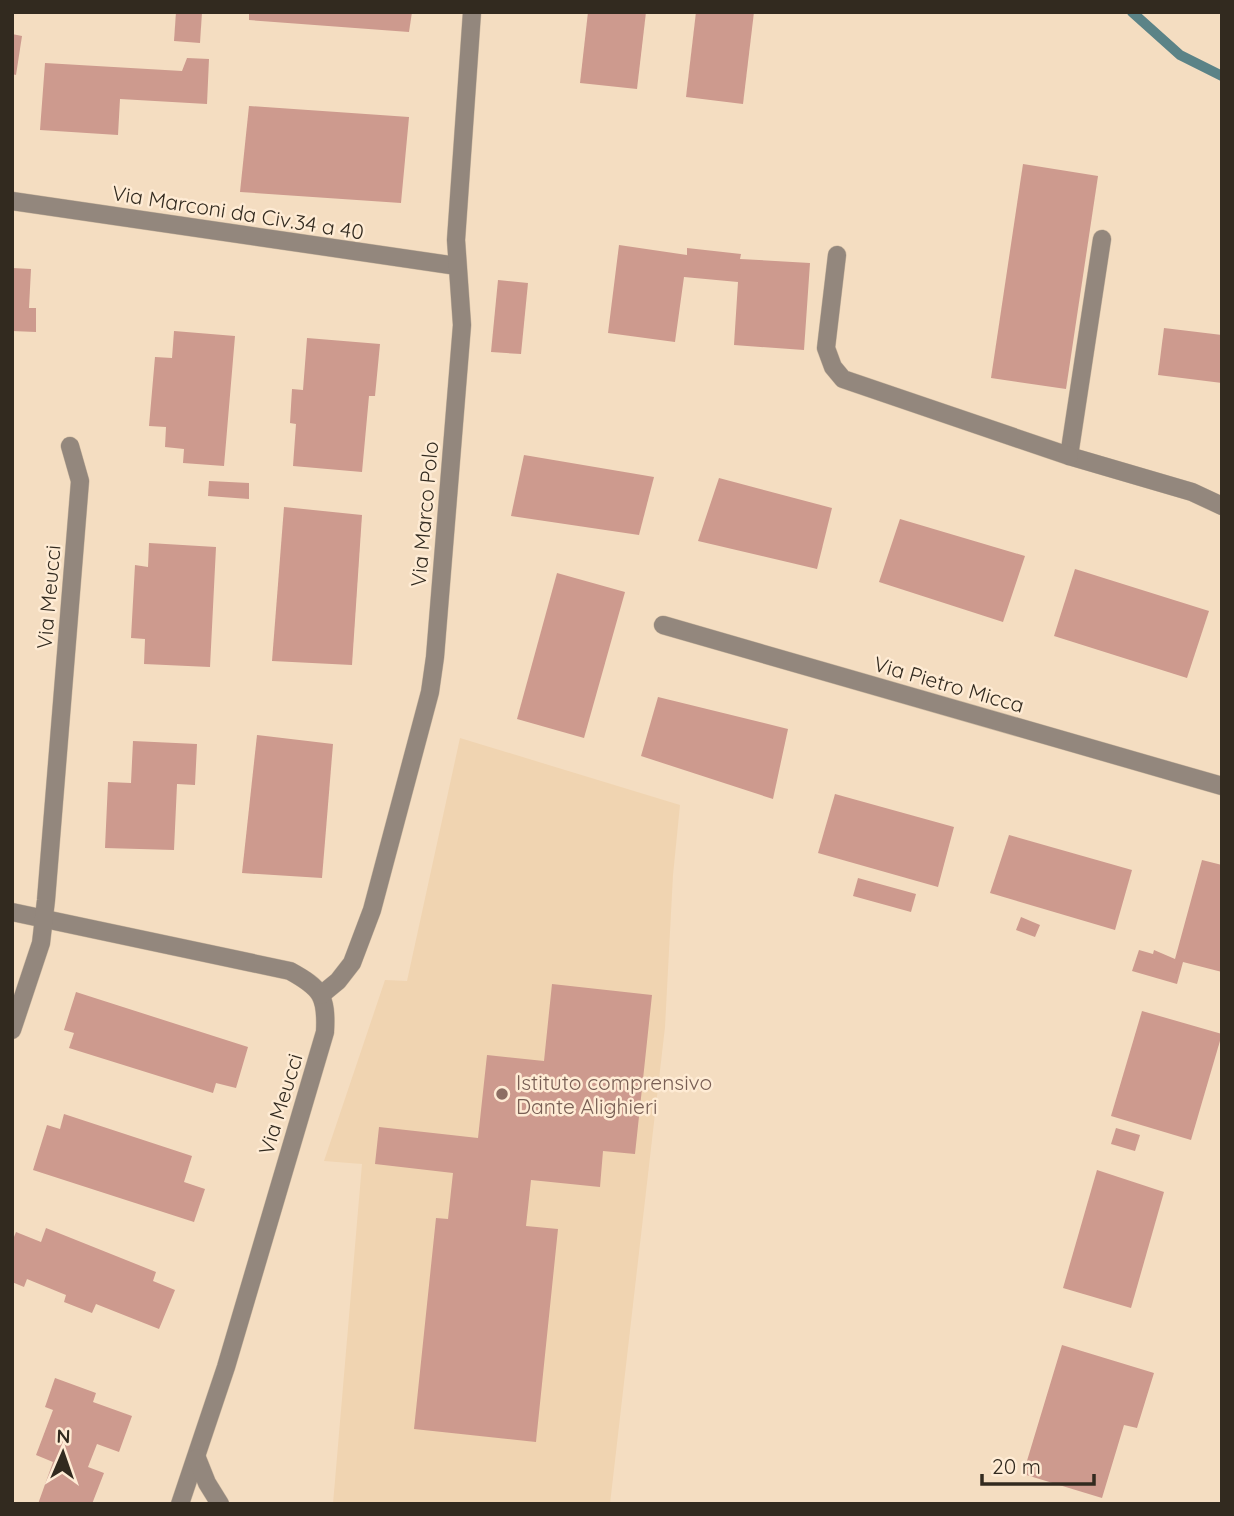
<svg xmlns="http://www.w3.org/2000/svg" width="1234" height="1516" font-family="Quicksand,sans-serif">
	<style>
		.built { fill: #f0d4b1 }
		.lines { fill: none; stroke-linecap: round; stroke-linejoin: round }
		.stream { stroke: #5b8387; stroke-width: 10 }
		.building { fill: #cd9a8e }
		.minor-casing { stroke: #cdb9a1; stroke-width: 19 }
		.minor { stroke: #93877d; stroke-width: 18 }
		.education-dot { fill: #8d6e63; stroke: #feebd4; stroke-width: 2.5 }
		.labels { text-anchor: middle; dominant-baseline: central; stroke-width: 5; stroke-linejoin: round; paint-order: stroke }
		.street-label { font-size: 21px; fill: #322a1f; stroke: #feebd4 }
		.education-label { font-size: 21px; fill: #785e54; stroke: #feebd4; text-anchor: start }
	</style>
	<rect width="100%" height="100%" fill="#f4ddc1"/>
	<!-- built -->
	<path class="built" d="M 460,738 L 680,805 L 673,875 L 665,1027 L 610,1504 L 333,1504 L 362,1164 L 324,1161 L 385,980 L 407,981 Z"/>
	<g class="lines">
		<!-- stream -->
		<path class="stream" d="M 1132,12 L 1180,55 L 1222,76"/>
	</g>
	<!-- building -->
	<g class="building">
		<path d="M 176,12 L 202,12 L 200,43 L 174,41 Z"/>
		<path d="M 249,12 L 412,12 L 409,32 L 249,20 Z"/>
		<path d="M 588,12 L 646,12 L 637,89 L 580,83 Z"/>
		<path d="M 696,12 L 754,12 L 743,104 L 686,97 Z"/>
		<path d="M 12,34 L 22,36 L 16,75 L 12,74 Z"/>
		<path d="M 187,58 L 209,59 L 207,104 L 120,99 L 118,135 L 40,130 L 45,63 L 182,71 Z"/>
		<path d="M 249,106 L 409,117 L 401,203 L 240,192 Z"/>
		<path d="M 1023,164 L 1098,176 L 1066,389 L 991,378 Z"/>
		<path d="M 619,245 L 687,255 L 687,248 L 741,254 L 740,259 L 810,263 L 804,350 L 734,345 L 738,282 L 684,277 L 675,342 L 608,333 Z"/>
		<path d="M 12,268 L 31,269 L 29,308 L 36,308 L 36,332 L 12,331 Z"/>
		<path d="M 498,280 L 528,283 L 521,354 L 491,352 Z"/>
		<path d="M 1164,328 L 1222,335 L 1222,383 L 1158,375 Z"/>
		<path d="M 174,331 L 235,336 L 224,466 L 183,463 L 184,449 L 165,447 L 166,427 L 149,426 L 155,357 L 172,358 Z"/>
		<path d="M 307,338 L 380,344 L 375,396 L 369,396 L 362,472 L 293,466 L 296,424 L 290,423 L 292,389 L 303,390 Z"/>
		<path d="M 524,455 L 654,477 L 639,535 L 511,516 Z"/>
		<path d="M 719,478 L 832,508 L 817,569 L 698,541 Z"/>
		<path d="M 209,481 L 249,483 L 249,499 L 208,496 Z"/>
		<path d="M 284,507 L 362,515 L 352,665 L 272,661 Z"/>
		<path d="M 900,519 L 1025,556 L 1003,622 L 879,582 Z"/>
		<path d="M 149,543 L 216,547 L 210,667 L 144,664 L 145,639 L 131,638 L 135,565 L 148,567 Z"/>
		<path d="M 1075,569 L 1209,611 L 1187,678 L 1054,636 Z"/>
		<path d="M 557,573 L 625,592 L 584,738 L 517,719 Z"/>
		<path d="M 658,697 L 788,729 L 773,799 L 641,756 Z"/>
		<path d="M 257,735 L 333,744 L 322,878 L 242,873 Z"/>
		<path d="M 133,741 L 197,744 L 195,785 L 177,784 L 174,850 L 105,848 L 108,782 L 131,783 Z"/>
		<path d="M 835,794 L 954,827 L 938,887 L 818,853 Z"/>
		<path d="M 1009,835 L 1132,870 L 1115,930 L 990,893 Z"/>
		<path d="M 1202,860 L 1222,865 L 1222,972 L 1183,962 L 1177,984 L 1132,971 L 1139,950 L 1153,954 L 1154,950 L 1175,959 Z"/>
		<path d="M 858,878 L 916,894 L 911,912 L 853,896 Z"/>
		<path d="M 1021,917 L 1040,925 L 1035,937 L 1016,930 Z"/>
		<path d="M 552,984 L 652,995 L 635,1154 L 603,1151 L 600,1187 L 531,1180 L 526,1226 L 558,1229 L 536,1442 L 414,1429 L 436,1218 L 448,1219 L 453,1173 L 375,1164 L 379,1127 L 478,1138 L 487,1055 L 544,1061 Z"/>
		<path d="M 76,992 L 248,1047 L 236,1088 L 216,1083 L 213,1093 L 69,1048 L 74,1033 L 64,1030 Z"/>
		<path d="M 1142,1011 L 1222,1034 L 1191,1140 L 1111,1116 Z"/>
		<path d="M 64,1114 L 192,1156 L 184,1182 L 205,1189 L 194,1222 L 33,1170 L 47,1125 L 60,1129 Z"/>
		<path d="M 1116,1128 L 1140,1135 L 1135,1151 L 1111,1144 Z"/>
		<path d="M 1097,1170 L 1164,1192 L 1131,1308 L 1063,1288 Z"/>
		<path d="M 46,1228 L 156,1272 L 153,1281 L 175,1290 L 159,1329 L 96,1304 L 92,1313 L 64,1302 L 66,1295 L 27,1279 L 24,1287 L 12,1282 L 12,1242 L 16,1232 L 41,1242 Z"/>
		<path d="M 1062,1345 L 1154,1373 L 1137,1428 L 1124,1425 L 1102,1498 L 1023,1474 Z"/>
		<path d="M 55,1378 L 96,1393 L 93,1402 L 132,1416 L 119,1452 L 97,1444 L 88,1467 L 104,1473 L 92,1504 L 38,1504 L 53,1462 L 36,1455 L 53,1410 L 45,1407 Z"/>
	</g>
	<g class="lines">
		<!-- minor casing -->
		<g class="minor-casing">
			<g id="minor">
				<path d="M 12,201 L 457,266"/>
				<path d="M 1102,239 L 1069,456 L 1192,492 L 1222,506"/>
				<path d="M 837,255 L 826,348 L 833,367 L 843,379 L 1069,456"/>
				<path d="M 663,625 L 1222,786"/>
				<path d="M 12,912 L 290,971 C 321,988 327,996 325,1032 L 226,1367 L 180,1504"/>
				<path d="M 321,995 L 338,981 L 352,963 L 372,910 L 430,692 L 435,657 L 462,325 L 456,240 L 472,12"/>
				<path d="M 12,1030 L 41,943 L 46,900 L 80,481 L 70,446"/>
				<path d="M 197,1458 L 207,1483 L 220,1504"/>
			</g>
		</g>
		<!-- minor -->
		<use href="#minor" class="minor"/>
	</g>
	<!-- markers -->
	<circle class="education-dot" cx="502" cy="1094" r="7"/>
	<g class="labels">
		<!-- street labels -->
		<g class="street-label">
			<text transform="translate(238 212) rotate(9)">Via Marconi da Civ.34 a 40</text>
			<text transform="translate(424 514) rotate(-85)">Via Marco Polo</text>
			<text transform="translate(48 597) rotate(-85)">Via Meucci</text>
			<text transform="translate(949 684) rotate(16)">Via Pietro Micca</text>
			<text transform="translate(280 1104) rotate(-73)">Via Meucci</text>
		</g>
		<!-- education labels -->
		<g class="education-label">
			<text x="516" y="1082">Istituto comprensivo<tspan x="516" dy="24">Dante Alighieri</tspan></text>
		</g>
	</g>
	<!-- border -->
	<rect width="1234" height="1516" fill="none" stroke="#322a1f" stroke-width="28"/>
	<!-- north arrow -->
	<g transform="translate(63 1453) rotate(2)" stroke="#feebd4" stroke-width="5" paint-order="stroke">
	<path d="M0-5L12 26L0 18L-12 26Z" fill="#322a1f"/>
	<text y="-10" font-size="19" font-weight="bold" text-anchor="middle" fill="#322a1f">N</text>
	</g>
	<!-- scale -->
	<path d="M982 1474v10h112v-10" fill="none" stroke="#322a1f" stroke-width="3.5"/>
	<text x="992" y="1474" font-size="21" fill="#322a1f" stroke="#feebd4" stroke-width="5" paint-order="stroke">20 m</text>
</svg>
